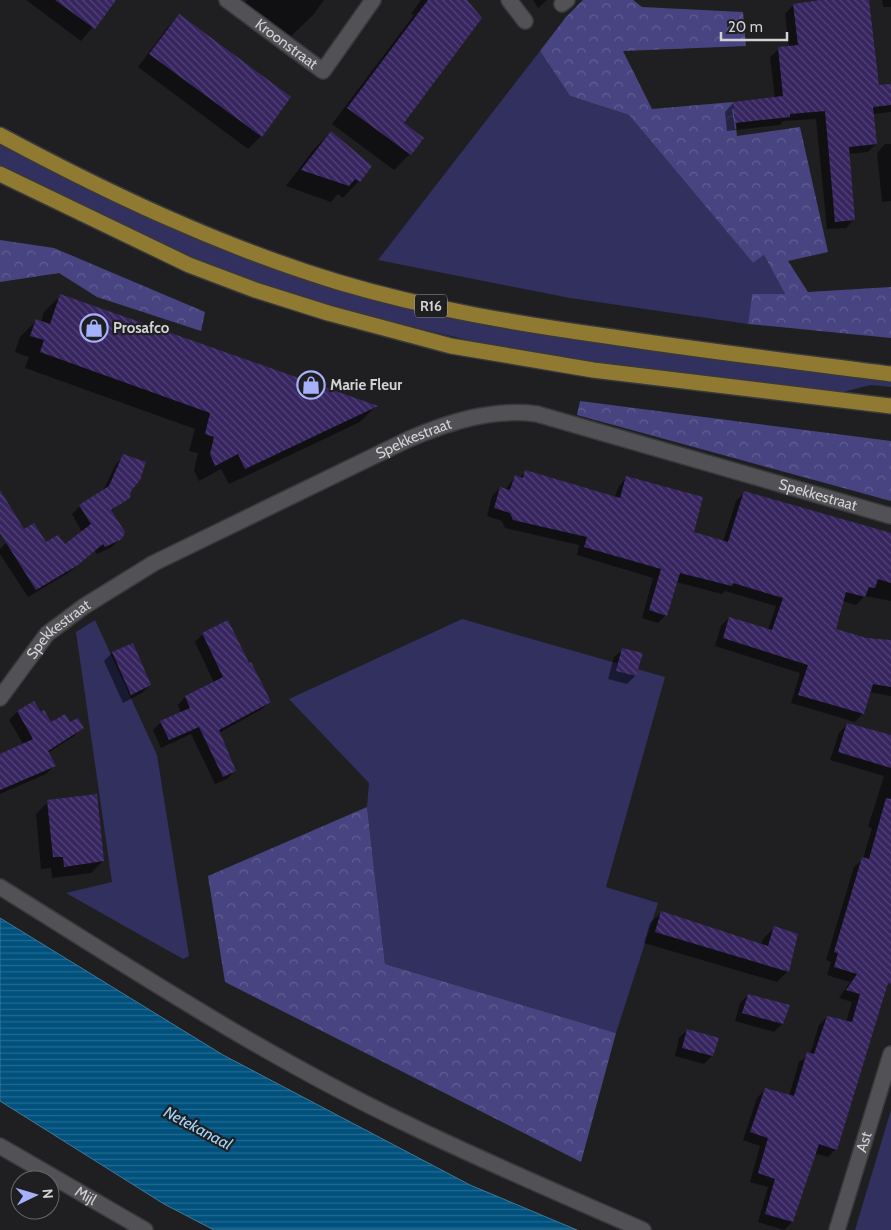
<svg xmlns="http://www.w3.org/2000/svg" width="891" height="1230" font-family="Cabin,sans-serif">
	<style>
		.green { fill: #32305f }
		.forest { fill: url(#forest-crowns) }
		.water { fill: url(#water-rules); stroke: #3f7897 }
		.shadow { fill: #0007; fill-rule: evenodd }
		.building { fill: url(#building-back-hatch) }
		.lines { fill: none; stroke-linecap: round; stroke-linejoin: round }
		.minor-casing { stroke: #39393b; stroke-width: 18 }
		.major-casing { stroke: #39393b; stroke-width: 18 }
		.minor { stroke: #525256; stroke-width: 15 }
		.major { stroke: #907a31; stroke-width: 15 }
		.labels { text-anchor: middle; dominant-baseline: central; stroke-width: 4.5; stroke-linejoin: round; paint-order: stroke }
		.shield { fill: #1f1f22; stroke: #9c9c9f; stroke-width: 1 }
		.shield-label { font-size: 14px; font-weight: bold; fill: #d2d2d4 }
		.street-label { font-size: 15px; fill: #d2d2d4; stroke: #1f1f22 }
		.poi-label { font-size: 15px; font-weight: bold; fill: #d2d2d4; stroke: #1f1f22; text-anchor: start }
		.water-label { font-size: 16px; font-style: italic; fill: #a1d5fd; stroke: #1f1f22 }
	</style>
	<defs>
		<pattern id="forest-crowns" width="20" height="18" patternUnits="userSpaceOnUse" patternTransform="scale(1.25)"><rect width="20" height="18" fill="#474481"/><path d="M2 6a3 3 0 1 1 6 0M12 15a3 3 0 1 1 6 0" fill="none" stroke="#615e92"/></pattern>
		<pattern id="water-rules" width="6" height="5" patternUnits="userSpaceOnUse" patternTransform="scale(1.25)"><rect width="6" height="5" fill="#00517d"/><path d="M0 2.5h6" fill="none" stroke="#24698f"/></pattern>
		<pattern id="building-back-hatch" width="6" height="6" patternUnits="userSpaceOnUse" patternTransform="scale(1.25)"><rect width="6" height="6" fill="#372560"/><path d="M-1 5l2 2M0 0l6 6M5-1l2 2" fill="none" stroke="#534476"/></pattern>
	</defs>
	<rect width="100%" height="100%" fill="#1f1f22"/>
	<!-- green -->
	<g class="green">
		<path d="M 540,51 L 570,96 L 629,115 L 753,263 L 764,255 L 785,294 L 752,294 L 748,324 L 570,298 L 378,260 Z"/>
		<path d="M 0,140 L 198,239 L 338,287 L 487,326 L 721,359 L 891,380 L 891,387 L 871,385 L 834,394 L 587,361 L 484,344 L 332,307 L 193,261 L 0,167 Z"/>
		<path d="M 462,619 L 665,677 L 606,887 L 658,903 L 616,1033 L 385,964 L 367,807 L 369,783 L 289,699 Z"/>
		<path d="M 95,620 L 157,755 L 189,956 L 183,959 L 66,893 L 112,882 L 76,632 Z"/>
		<path d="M 891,1110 L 891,1230 L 855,1230 Z"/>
	</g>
	<!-- forest -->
	<g class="forest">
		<path d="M 583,0 L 633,0 L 642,7 L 743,12 L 746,46 L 623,51 L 652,109 L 733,102 L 737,136 L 800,127 L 828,252 L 788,261 L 808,292 L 891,287 L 891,338 L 748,324 L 752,294 L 785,294 L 764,255 L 753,263 L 629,115 L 570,96 L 540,51 L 566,17 Z"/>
		<path d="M 0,240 L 54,248 L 205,312 L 201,331 L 97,297 L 59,273 L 0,282 Z"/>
		<path d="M 580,401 L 891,441 L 891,501 L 577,415 Z"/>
		<path d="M 367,807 L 385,964 L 616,1033 L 581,1162 L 225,982 L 208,876 Z"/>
	</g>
	<!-- water -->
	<path class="water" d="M 0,918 L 223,1055 L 470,1185 L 577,1230 L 214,1230 L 164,1204 L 0,1101 Z"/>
	<!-- shadow -->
	<g class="shadow">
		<path d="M 26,0 L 115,0 L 81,41 Z"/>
		<path d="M 247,0 L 324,0 L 313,15 L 290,37 L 244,4 Z"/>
		<path d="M 421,0 L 466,0 L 402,124 L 410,154 L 394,170 L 332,124 L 414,15 L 411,14 Z"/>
		<path d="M 533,0 L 547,0 L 538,8 Z"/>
		<path d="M 834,0 L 868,0 L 877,87 L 891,85 L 891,112 L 873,114 L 876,144 L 868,152 L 848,154 L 854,219 L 846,228 L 827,229 L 816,119 L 783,121 L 780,125 L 727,131 L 725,112 L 733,103 L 775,98 L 770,57 L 779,49 L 789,47 L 785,14 L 793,5 ZM 732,109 L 735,109 L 737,129 L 735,129 Z"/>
		<path d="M 882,0 L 891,0 L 891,7 L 883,7 Z"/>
		<path d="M 179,15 L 289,98 L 261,136 L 248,149 L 138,67 L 167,28 Z"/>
		<path d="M 330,133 L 370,166 L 359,181 L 343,198 L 338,194 L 331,202 L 286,186 L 314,149 Z"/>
		<path d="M 885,144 L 891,144 L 891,201 L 882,202 L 877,153 Z"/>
		<path d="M 60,296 L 376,406 L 360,422 L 229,484 L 221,469 L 199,481 L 194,470 L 198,453 L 189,451 L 195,429 L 25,368 L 29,357 L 15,352 L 20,337 L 36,321 L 41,322 L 44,312 Z"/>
		<path d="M 124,456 L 130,490 L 129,497 L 110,512 L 121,538 L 112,547 L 97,554 L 95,551 L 68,573 L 28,597 L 0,554 L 0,549 L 6,543 L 64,545 L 82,532 L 72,514 L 80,506 L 103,491 L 116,464 Z"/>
		<path d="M 526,472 L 615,497 L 619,486 L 627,477 L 692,533 L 723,542 L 736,501 L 744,493 L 891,534 L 891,601 L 865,596 L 856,605 L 842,601 L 834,630 L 866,639 L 891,641 L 891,696 L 869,692 L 863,713 L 855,722 L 791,703 L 800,673 L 715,646 L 721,626 L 729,618 L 768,630 L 776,606 L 725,591 L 722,594 L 676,582 L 666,615 L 658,623 L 642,618 L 653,578 L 577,555 L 579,545 L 505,528 L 502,521 L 487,516 L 492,496 L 500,488 L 505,490 L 515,477 L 519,478 Z"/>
		<path d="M 203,634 L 248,665 L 270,701 L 262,709 L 219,733 L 235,771 L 227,779 L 215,784 L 191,734 L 161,748 L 153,730 L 161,722 L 181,713 L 178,705 L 185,697 L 214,683 L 195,642 Z"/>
		<path d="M 132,644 L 150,685 L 142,693 L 123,703 L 104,661 L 112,653 Z"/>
		<path d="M 623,649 L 635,676 L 627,684 L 608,679 L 614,657 Z"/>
		<path d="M 33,703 L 41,714 L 51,723 L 70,724 L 82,728 L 74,736 L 48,753 L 54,766 L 46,774 L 0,794 L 0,755 L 24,745 L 9,720 L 17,712 Z"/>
		<path d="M 847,724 L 891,750 L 891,971 L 836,1149 L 828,1157 L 814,1153 L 792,1222 L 784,1230 L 758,1222 L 768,1187 L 750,1182 L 760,1146 L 743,1140 L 757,1098 L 765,1089 L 789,1096 L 799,1062 L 810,1054 L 819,1025 L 827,1017 L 846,1022 L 852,1002 L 839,998 L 850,982 L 827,975 L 831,962 L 826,960 L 854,867 L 863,859 L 872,828 L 868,827 L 884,776 L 830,760 L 839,733 Z"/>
		<path d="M 48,802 L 103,861 L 91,873 L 52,878 L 51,868 L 41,869 L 36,814 Z"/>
		<path d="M 662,912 L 761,945 L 763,939 L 774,928 L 788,971 L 777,982 L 644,943 L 650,923 Z"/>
		<path d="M 748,995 L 788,1006 L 782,1024 L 774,1032 L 735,1021 L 740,1003 Z"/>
		<path d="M 687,1030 L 712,1056 L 704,1064 L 675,1056 L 679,1038 Z"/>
	</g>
	<!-- building -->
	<g class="building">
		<path d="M 55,0 L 116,0 L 95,29 Z"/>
		<path d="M 428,0 L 467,0 L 482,18 L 404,123 L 424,138 L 411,155 L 347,108 Z"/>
		<path d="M 821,0 L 869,0 L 879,85 L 891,84 L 891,105 L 873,107 L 877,144 L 849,147 L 855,220 L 835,222 L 825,111 L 790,114 L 790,117 L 735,123 L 733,102 L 783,96 L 778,47 L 798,45 L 793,4 Z"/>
		<path d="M 179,14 L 291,97 L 262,137 L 149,54 Z"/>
		<path d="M 331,131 L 372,166 L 360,182 L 355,179 L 349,186 L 301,170 Z"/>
		<path d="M 60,294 L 378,406 L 245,469 L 238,454 L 215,466 L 210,454 L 214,437 L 205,434 L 210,413 L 40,352 L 44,340 L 30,336 L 36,319 L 50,324 Z"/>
		<path d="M 123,454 L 146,462 L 140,480 L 131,491 L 130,498 L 111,510 L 125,532 L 122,539 L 105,547 L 103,544 L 78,565 L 36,590 L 0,533 L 0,490 L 24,529 L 34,523 L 46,542 L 58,535 L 65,544 L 91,524 L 79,505 L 109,486 Z"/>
		<path d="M 525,470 L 620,498 L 626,476 L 703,497 L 694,532 L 728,542 L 744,491 L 891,533 L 891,583 L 878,579 L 875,588 L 869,587 L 865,597 L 846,592 L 836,629 L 866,638 L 891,640 L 891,687 L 873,684 L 864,714 L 798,695 L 808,665 L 723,638 L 729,617 L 772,630 L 783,598 L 733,583 L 732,586 L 680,573 L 667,616 L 649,610 L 661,569 L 584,547 L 587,537 L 513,520 L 510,513 L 494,508 L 500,487 L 510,490 L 515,475 L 523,478 Z"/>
		<path d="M 228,620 L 249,663 L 251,662 L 271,702 L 219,730 L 236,771 L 223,777 L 199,727 L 169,740 L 160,721 L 190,708 L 185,696 L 223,677 L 202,633 Z"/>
		<path d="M 133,643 L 151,685 L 131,695 L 112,652 Z"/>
		<path d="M 622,648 L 643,653 L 636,676 L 616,671 Z"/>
		<path d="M 34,701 L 41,712 L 44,710 L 51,722 L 65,714 L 70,722 L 78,718 L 84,728 L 48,751 L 56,766 L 0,790 L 0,754 L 33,739 L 17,711 Z"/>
		<path d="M 847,723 L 891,735 L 891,768 L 838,752 Z"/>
		<path d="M 97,794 L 104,861 L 64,867 L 63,857 L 53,857 L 47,800 Z"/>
		<path d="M 886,798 L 891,799 L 891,984 L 888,983 L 837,1150 L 819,1144 L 793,1222 L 765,1214 L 775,1179 L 758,1173 L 768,1138 L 750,1132 L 765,1088 L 794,1096 L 807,1052 L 814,1054 L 827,1016 L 852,1022 L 860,994 L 846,990 L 857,974 L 834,967 L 838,953 L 834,952 L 862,857 L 869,859 Z"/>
		<path d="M 661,911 L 768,946 L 774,926 L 798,934 L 789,972 L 655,932 Z"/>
		<path d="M 748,994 L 790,1005 L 783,1024 L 742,1013 Z"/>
		<path d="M 687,1029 L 719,1038 L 713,1056 L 682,1048 Z"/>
	</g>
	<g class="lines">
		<!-- minor casing -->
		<g class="minor-casing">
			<g id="minor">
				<path id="s1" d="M 227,0 L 323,71 L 373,0"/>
				<path d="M 509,0 L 525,21"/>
				<path d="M 562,4 L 567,0"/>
				<path id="s2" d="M 0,698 L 47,634 L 83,607 L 154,563 L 409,439 C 449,422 492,408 537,414 L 891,516"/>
				<path d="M 0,887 C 132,969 264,1056 405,1123 C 483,1161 563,1195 643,1230"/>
				<path id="s3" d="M 0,1146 L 145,1230"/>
				<path id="s4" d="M 837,1230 L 891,1054"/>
			</g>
		</g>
		<!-- major casing -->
		<g class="major-casing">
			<g id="major">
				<path d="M 0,135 C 108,193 220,246 338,282 C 428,309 520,324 613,337 C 705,351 798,362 891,374"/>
				<path d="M 0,174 L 189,265 L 255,290 L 328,313 L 451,346 L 593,370 L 891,406"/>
			</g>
		</g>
		<!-- minor -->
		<use href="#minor" class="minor"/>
		<!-- major -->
		<use href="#major" class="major"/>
	</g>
	<!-- icons -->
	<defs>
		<g id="shop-ring" transform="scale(1.4375)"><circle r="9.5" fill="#1f1f22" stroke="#a6b1fc" stroke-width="1.5"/><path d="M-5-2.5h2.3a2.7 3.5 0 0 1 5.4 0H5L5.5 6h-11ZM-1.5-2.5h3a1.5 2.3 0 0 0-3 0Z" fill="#a6b1fc"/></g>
	</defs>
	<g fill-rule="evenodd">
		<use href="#shop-ring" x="94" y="328"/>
		<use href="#shop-ring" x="311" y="385"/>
	</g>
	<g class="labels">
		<!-- shield labels -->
		<rect class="shield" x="415" y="294.5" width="32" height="23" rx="4"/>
		<g class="shield-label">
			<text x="431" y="306">R16</text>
		</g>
		<!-- street labels -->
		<g class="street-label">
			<text stroke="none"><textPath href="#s1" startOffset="74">Kroonstraat</textPath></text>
			<text stroke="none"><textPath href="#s2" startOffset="496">Spekkestraat</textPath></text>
			<text stroke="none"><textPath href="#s2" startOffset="916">Spekkestraat</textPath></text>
			<text stroke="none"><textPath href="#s2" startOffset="91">Spekkestraat</textPath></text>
			<text stroke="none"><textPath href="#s4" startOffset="92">Ast</textPath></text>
			<text stroke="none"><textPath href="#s3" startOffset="99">Mijl</textPath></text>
		</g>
		<!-- poi labels -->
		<g class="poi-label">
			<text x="113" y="328">Prosafco</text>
			<text x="330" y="385">Marie Fleur</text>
		</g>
		<!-- water labels -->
		<g class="water-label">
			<text transform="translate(198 1128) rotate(28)">Netekanaal</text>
		</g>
	</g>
	<!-- north arrow -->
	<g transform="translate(35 1195) rotate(85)"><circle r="24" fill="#1f1f22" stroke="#676769"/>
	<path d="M0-4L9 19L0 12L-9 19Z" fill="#a6b1fc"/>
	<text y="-8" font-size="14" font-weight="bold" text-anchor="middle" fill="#d2d2d4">N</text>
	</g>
	<!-- scale -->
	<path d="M721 32v8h66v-8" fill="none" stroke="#d2d2d4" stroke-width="2.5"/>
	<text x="728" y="32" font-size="15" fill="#d2d2d4" stroke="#1f1f22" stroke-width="4" paint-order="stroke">20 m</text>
</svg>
